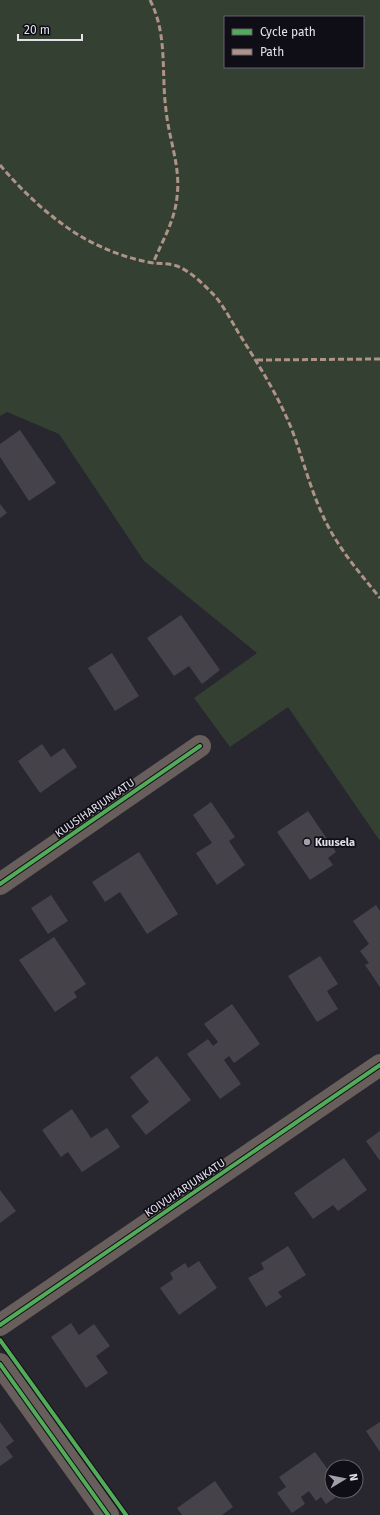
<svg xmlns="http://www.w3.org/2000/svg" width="380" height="1515" font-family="'Fira Sans',sans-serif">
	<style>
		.green { fill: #344032; fill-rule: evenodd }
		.building { fill: #45424a }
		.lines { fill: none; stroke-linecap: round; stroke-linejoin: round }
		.street { stroke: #685e5c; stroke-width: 22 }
		.quiet { stroke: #af9288; stroke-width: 3; stroke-dasharray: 6 3; stroke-linecap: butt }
		.cycleway-casing { stroke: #0f0d15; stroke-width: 6 }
		.cycleway { stroke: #51ab58; stroke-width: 4 }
		.poi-dot { fill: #a29faa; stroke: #0f0d15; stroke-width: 1.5 }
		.labels { text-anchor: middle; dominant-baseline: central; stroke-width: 3.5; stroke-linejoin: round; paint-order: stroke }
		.street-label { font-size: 11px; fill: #e3e0ec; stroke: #0f0d15 }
		.poi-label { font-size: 11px; font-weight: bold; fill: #e3e0ec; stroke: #0f0d15; text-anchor: start }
	</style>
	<rect width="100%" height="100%" fill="#28262f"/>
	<!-- green -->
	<path class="green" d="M 0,0 L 380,0 L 380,841 L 288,707 L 230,747 L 194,698 L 257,653 L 144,561 L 59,434 L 7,412 L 0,416 ZM 225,17 L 363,17 L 363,67 L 225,67 Z"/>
	<!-- building -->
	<g class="building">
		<path d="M 20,430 L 56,483 L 29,501 L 0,457 L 0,444 Z"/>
		<path d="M 0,504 L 7,513 L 0,518 Z"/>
		<path d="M 181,615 L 220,670 L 202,684 L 189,666 L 174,676 L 147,638 Z"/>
		<path d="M 112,653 L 139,696 L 115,711 L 88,668 Z"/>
		<path d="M 42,744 L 51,757 L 64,748 L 77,767 L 40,793 L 18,761 Z"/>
		<path d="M 211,802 L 235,837 L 229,841 L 245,865 L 217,885 L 196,853 L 212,843 L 193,815 Z"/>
		<path d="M 308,811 L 336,852 L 328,858 L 333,865 L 310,880 L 277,832 Z"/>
		<path d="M 139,852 L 178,914 L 147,934 L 120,892 L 105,902 L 92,882 Z"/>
		<path d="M 51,895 L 68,921 L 48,934 L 31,908 Z"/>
		<path d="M 376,905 L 380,911 L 380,987 L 365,965 L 369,963 L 360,951 L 369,944 L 353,921 Z"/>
		<path d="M 54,937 L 86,984 L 74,992 L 77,997 L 55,1012 L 19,960 Z"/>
		<path d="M 320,956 L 338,984 L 327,991 L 338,1009 L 317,1022 L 288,976 Z"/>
		<path d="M 232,1004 L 260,1044 L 234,1063 L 229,1056 L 224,1060 L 241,1084 L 220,1099 L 187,1054 L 208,1039 L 213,1046 L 218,1042 L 204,1024 Z"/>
		<path d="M 157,1056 L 191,1100 L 146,1135 L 131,1116 L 149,1102 L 130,1077 Z"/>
		<path d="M 72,1109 L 91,1138 L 107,1128 L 120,1147 L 82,1172 L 68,1152 L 61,1157 L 42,1130 Z"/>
		<path d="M 380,1131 L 380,1161 L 366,1141 Z"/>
		<path d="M 344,1158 L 367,1190 L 338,1211 L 333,1205 L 313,1219 L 294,1193 Z"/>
		<path d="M 0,1190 L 16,1211 L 0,1223 Z"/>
		<path d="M 288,1246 L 306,1275 L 278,1292 L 282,1297 L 266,1307 L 248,1278 L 264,1269 L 261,1263 Z"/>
		<path d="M 199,1261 L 217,1288 L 179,1315 L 160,1288 L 173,1279 L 170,1273 L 185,1263 L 188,1268 Z"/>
		<path d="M 71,1323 L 79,1335 L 94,1324 L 110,1346 L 96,1356 L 108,1373 L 86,1388 L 51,1337 Z"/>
		<path d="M 0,1422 L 14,1441 L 6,1447 L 13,1457 L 0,1466 Z"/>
		<path d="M 380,1422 L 380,1452 L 366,1431 Z"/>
		<path d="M 315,1452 L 332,1475 L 331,1492 L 336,1497 L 326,1504 L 321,1497 L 316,1501 L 309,1491 L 301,1497 L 305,1504 L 292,1513 L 277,1493 L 286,1487 L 279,1477 Z"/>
		<path d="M 215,1481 L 233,1507 L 222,1515 L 182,1515 L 177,1508 Z"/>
	</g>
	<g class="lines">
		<!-- street -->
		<g class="street">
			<path d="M 0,884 L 200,746"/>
			<path d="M 0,1325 L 380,1065"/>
			<path d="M 0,1364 L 108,1515"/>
		</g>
		<!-- quiet -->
		<g class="quiet">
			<path d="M 150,0 C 168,35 161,73 166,110 C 169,140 181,167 177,197 C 175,220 162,242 153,263"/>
			<path d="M 0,165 C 27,197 65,232 104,248 C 119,255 136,260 153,263 C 161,264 169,263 177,266 C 192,272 204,285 215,296 C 224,307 231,320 238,332 C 258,364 278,395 292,430 C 303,459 310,488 323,516 C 337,547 359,572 380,598"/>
			<path d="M 257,360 L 380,359"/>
		</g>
		<!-- cycleway casing -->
		<g class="cycleway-casing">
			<g id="cycleway">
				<path d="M 0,884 L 200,746"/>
				<path d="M 0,1325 L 380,1065"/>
				<path d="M 0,1340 L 126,1515"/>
				<path d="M 0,1364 L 108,1515"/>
			</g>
		</g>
		<!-- cycleway -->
		<use href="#cycleway" class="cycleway"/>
	</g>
	<!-- markers -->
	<circle class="poi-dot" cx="307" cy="842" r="4"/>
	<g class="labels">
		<!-- street labels -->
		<g class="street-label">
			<text transform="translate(95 808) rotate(-35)">KUUSIHARJUNKATU</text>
			<text transform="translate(185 1188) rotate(-34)">KOIVUHARJUNKATU</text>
		</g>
		<!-- poi labels -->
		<g class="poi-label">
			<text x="315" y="842">Kuusela</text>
		</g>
	</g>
	<!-- legend -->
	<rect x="224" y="16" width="140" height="52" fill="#0f0d15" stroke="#64616b"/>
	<rect x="232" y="29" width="20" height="6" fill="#51ab58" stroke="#64616b"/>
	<text x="260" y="36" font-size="12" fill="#e3e0ec">Cycle path</text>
	<rect x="232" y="49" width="20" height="6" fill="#af9288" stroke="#64616b"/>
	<text x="260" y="56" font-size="12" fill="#e3e0ec">Path</text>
	<!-- north arrow -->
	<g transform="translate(344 1479) rotate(80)"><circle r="19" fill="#0f0d15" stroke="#64616b"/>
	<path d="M0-3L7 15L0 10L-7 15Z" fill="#a29faa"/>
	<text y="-6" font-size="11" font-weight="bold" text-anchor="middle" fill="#e3e0ec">N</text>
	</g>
	<!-- scale -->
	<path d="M18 34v6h64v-6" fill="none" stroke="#e3e0ec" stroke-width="2"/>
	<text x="24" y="34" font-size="12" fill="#e3e0ec" stroke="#0f0d15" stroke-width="3" paint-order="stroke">20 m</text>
</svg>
